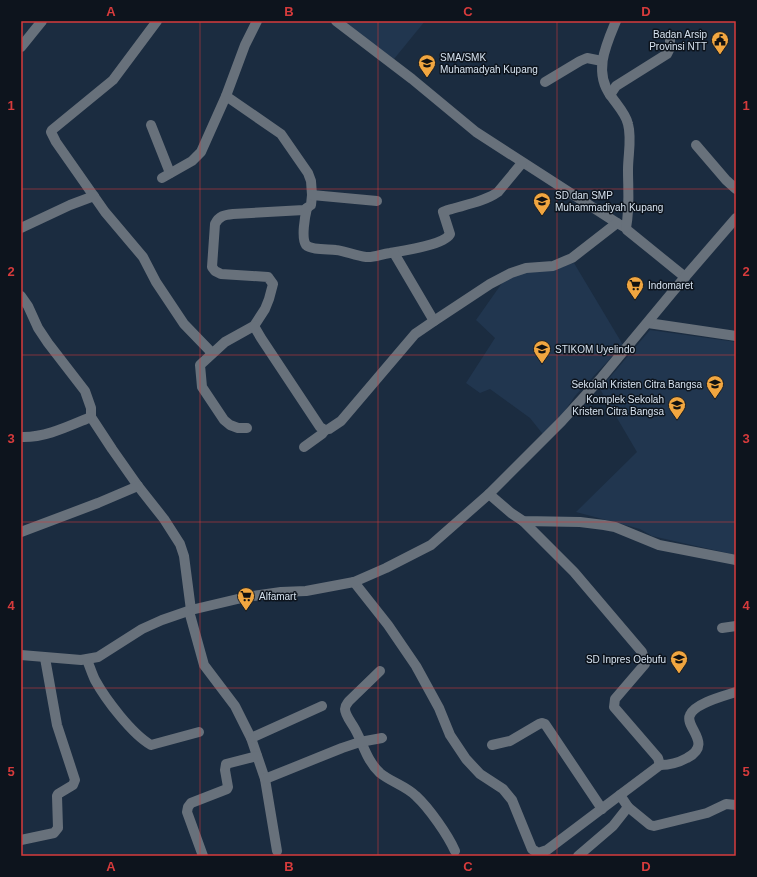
<svg xmlns="http://www.w3.org/2000/svg" width="757" height="877" font-family="Helvetica,sans-serif">
	<style>
		.built { fill: #21364f }
		.lines { fill: none; stroke-linecap: round; stroke-linejoin: round }
		.minor { stroke: #68717b; stroke-width: 10 }
		.grid { fill: none; stroke: #d63b3c; stroke-width: 1; stroke-opacity: 0.55 }
		.labels { text-anchor: middle; dominant-baseline: central; stroke-width: 3; stroke-linejoin: round; paint-order: stroke }
		.poi-label { font-size: 10px; fill: #d6e2ef; stroke: #0d141d; text-anchor: start }
		.neatline { fill: none; stroke: #d63b3c; stroke-width: 1.5 }
		.grid-label { font-size: 13px; text-anchor: middle; font-weight: bold; fill: #d63b3c }
	</style>
	<rect width="100%" height="100%" fill="#1b2c40"/>
	<!-- built -->
	<g class="built">
		<path d="M 341,21 L 425,21 L 394,59 Z"/>
		<path d="M 574,263 L 623,345 L 575,396 L 546,438 L 530,418 L 490,389 L 480,393 L 466,383 L 495,338 L 476,320 L 507,276 Z"/>
		<path d="M 650,330 L 736,342 L 736,555 L 652,536 L 640,529 L 576,512 L 637,452 L 600,389 Z"/>
	</g>
	<g class="lines">
		<!-- minor -->
		<g class="minor">
			<path d="M 157,21 L 113,80 L 52,130 L 51,132 L 56,142 L 105,212 L 143,257 L 156,282 L 184,324 L 212,353"/>
			<path d="M 336,21 L 412,79 L 476,132 L 617,223 L 626,228 L 627,230 L 685,277"/>
			<path d="M 616,21 C 606,45 593,72 611,96 C 617,105 626,114 628,124 C 632,139 628,154 628,170 C 628,189 630,208 626,228"/>
			<path d="M 21,47 L 42,21"/>
			<path d="M 545,82 L 580,61 L 587,58 L 602,61"/>
			<path d="M 610,95 L 616,86 L 667,54 L 670,48 L 670,38"/>
			<path d="M 226,96 L 281,134 L 308,173 L 311,181 L 312,195 L 311,205 L 304,210 L 233,214 C 224,215 219,216 215,224 L 212,267 L 215,271 L 221,274 L 268,277 L 273,284 L 269,299 L 265,309 L 254,326 L 225,342 L 200,365 L 202,387 L 224,420 L 230,425 L 238,428 L 247,428"/>
			<path d="M 151,125 L 170,173"/>
			<path d="M 696,145 L 726,180 L 736,189"/>
			<path d="M 162,178 L 192,161 L 201,152 L 226,96 L 245,45 L 257,21"/>
			<path d="M 312,195 L 377,201"/>
			<path d="M 307,208 C 305,216 301,238 306,245 C 311,250 328,249 336,250 C 346,251 355,256 366,257 C 374,258 381,254 390,253 C 402,251 444,245 450,234 L 443,212 L 448,210 C 464,205 484,202 498,192 L 522,163"/>
			<path d="M 21,228 L 70,205 L 94,196"/>
			<path d="M 394,253 L 434,321"/>
			<path d="M 21,296 L 28,306 L 38,328 L 48,343 L 85,391 L 91,408 L 91,417 L 112,449 L 138,486 L 164,519 L 180,544 L 184,556 L 191,610"/>
			<path d="M 648,323 L 736,336"/>
			<path d="M 254,326 L 261,338 L 320,427 L 325,430 L 329,429 L 341,421 L 415,334 L 434,321 L 490,284 L 511,273 L 526,268 L 553,266 L 572,258 L 617,223"/>
			<path d="M 21,437 C 45,438 69,426 91,417"/>
			<path d="M 304,447 L 322,434 L 325,430"/>
			<path d="M 489,494 L 511,513 L 523,521 L 580,522 L 604,525 L 615,527 L 659,545 L 736,560"/>
			<path d="M 523,521 L 574,572 L 642,652 L 645,661 L 645,664 L 615,699 L 614,707 L 658,758 L 660,765"/>
			<path d="M 21,532 L 98,503 L 138,486"/>
			<path d="M 354,582 L 388,625 L 416,666 L 439,708 L 450,735 L 466,759 L 480,774 L 503,789 L 512,800 L 532,849 L 538,853 L 547,850 L 620,795"/>
			<path d="M 189,611 L 204,665 L 235,706 L 251,738 L 265,779 L 277,851"/>
			<path d="M 722,628 L 736,626"/>
			<path d="M 21,655 L 81,660 L 98,657 L 142,629 L 162,620 L 191,610 L 246,597 L 281,592 L 306,591 L 354,582 L 386,568 L 431,545 L 489,494 L 562,421 L 602,377 L 685,277 L 736,218"/>
			<path d="M 87,660 C 90,667 92,674 95,680 C 106,700 132,734 151,745 L 199,732"/>
			<path d="M 380,671 L 349,701 C 347,704 345,705 345,709 C 345,716 353,724 356,731 C 364,746 367,761 380,773 C 391,782 406,786 416,796 C 429,808 448,835 455,851"/>
			<path d="M 251,738 L 322,706"/>
			<path d="M 492,745 L 510,741 L 539,724 L 542,723 L 545,724 L 602,809"/>
			<path d="M 660,765 L 620,795 L 628,807 L 650,825 L 654,826 L 707,813 L 726,804 L 736,805"/>
			<path d="M 660,765 C 671,765 678,763 687,758 C 714,744 684,727 690,715 C 695,703 724,696 736,692"/>
			<path d="M 265,779 L 342,748 L 360,742 L 382,738"/>
			<path d="M 21,840 L 54,833 L 58,828 L 57,796 L 58,794 L 73,785 L 75,780 L 57,725 L 45,658"/>
			<path d="M 203,856 L 187,812 L 188,807 L 191,803 L 227,789 L 228,787 L 225,770 L 226,764 L 257,756"/>
			<path d="M 578,856 L 613,826 L 628,807"/>
		</g>
	</g>
	<!-- grid -->
	<path class="grid" d="M 200,21 L 200,856M 378,21 L 378,856M 557,21 L 557,856M 21,189 L 736,189M 21,355 L 736,355M 21,522 L 736,522M 21,688 L 736,688"/>
	<!-- icons -->
	<defs>
		<g id="civic-pin" transform="scale(0.9)"><path d="M0 17L-7.5 6A9.5 9.5 0 1 1 7.5 6Z" fill="#f1a640" stroke="#0d141d"/><path d="M-.6-6.5H3V-4.5H.6V-3L4-1V1h2V6H-6V1h2V-1L-.6-3ZM-1.2 2.5V6h2.4V2.5Z" fill="#111"/></g>
		<g id="school-pin" transform="scale(0.9)"><path d="M0 17L-7.5 6A9.5 9.5 0 1 1 7.5 6Z" fill="#f1a640" stroke="#0d141d"/><path d="M0-5L7-2L0 1L-7-2ZM-4 1L0 2.5L4 1V4Q0 6-4 4Z" fill="#111"/></g>
		<g id="supermarket-pin" transform="scale(0.9)"><path d="M0 17L-7.5 6A9.5 9.5 0 1 1 7.5 6Z" fill="#f1a640" stroke="#0d141d"/><path d="M-6-5.5h2.5l.6 2H6L4.5 2H-2.5L-4.4-4H-6ZM-1.5 3.2a1.3 1.3 0 1 0 .1 0ZM3 3.2a1.3 1.3 0 1 0 .1 0Z" fill="#111"/></g>
		<g id="university-pin" transform="scale(0.9)"><path d="M0 17L-7.5 6A9.5 9.5 0 1 1 7.5 6Z" fill="#f1a640" stroke="#0d141d"/><path d="M0-5L7-2L0 1L-7-2ZM-4 1L0 2.5L4 1V4Q0 6-4 4Z" fill="#111"/></g>
	</defs>
	<g fill-rule="evenodd">
		<use href="#civic-pin" x="720" y="40"/>
		<use href="#school-pin" x="427" y="63"/>
		<use href="#school-pin" x="542" y="201"/>
		<use href="#supermarket-pin" x="635" y="285"/>
		<use href="#university-pin" x="542" y="349"/>
		<use href="#school-pin" x="715" y="384"/>
		<use href="#school-pin" x="677" y="405"/>
		<use href="#supermarket-pin" x="246" y="596"/>
		<use href="#school-pin" x="679" y="659"/>
	</g>
	<g class="labels">
		<!-- poi labels -->
		<g class="poi-label">
			<text x="707" y="34" text-anchor="end">Badan Arsip<tspan x="707" dy="12">Provinsi NTT</tspan></text>
			<text x="440" y="57">SMA/SMK<tspan x="440" dy="12">Muhamadyah Kupang</tspan></text>
			<text x="555" y="195">SD dan SMP<tspan x="555" dy="12">Muhammadiyah Kupang</tspan></text>
			<text x="648" y="285">Indomaret</text>
			<text x="555" y="349">STIKOM Uyelindo</text>
			<text x="702" y="384" text-anchor="end">Sekolah Kristen Citra Bangsa</text>
			<text x="664" y="399" text-anchor="end">Komplek Sekolah<tspan x="664" dy="12">Kristen Citra Bangsa</tspan></text>
			<text x="259" y="596">Alfamart</text>
			<text x="666" y="659" text-anchor="end">SD Inpres Oebufu</text>
		</g>
	</g>
	<!-- border -->
	<rect width="757" height="877" fill="none" stroke="#0d141d" stroke-width="44"/>
	<rect x="22" y="22" width="713" height="833" class="neatline"/>
	<g class="grid-label">
		<text x="111" y="16">A</text>
		<text x="289" y="16">B</text>
		<text x="468" y="16">C</text>
		<text x="646" y="16">D</text>
		<text x="11" y="110">1</text>
		<text x="746" y="110">1</text>
		<text x="11" y="276">2</text>
		<text x="746" y="276">2</text>
		<text x="11" y="443">3</text>
		<text x="746" y="443">3</text>
		<text x="11" y="610">4</text>
		<text x="746" y="610">4</text>
		<text x="11" y="776">5</text>
		<text x="746" y="776">5</text>
		<text x="111" y="871">A</text>
		<text x="289" y="871">B</text>
		<text x="468" y="871">C</text>
		<text x="646" y="871">D</text>
	</g>
</svg>
